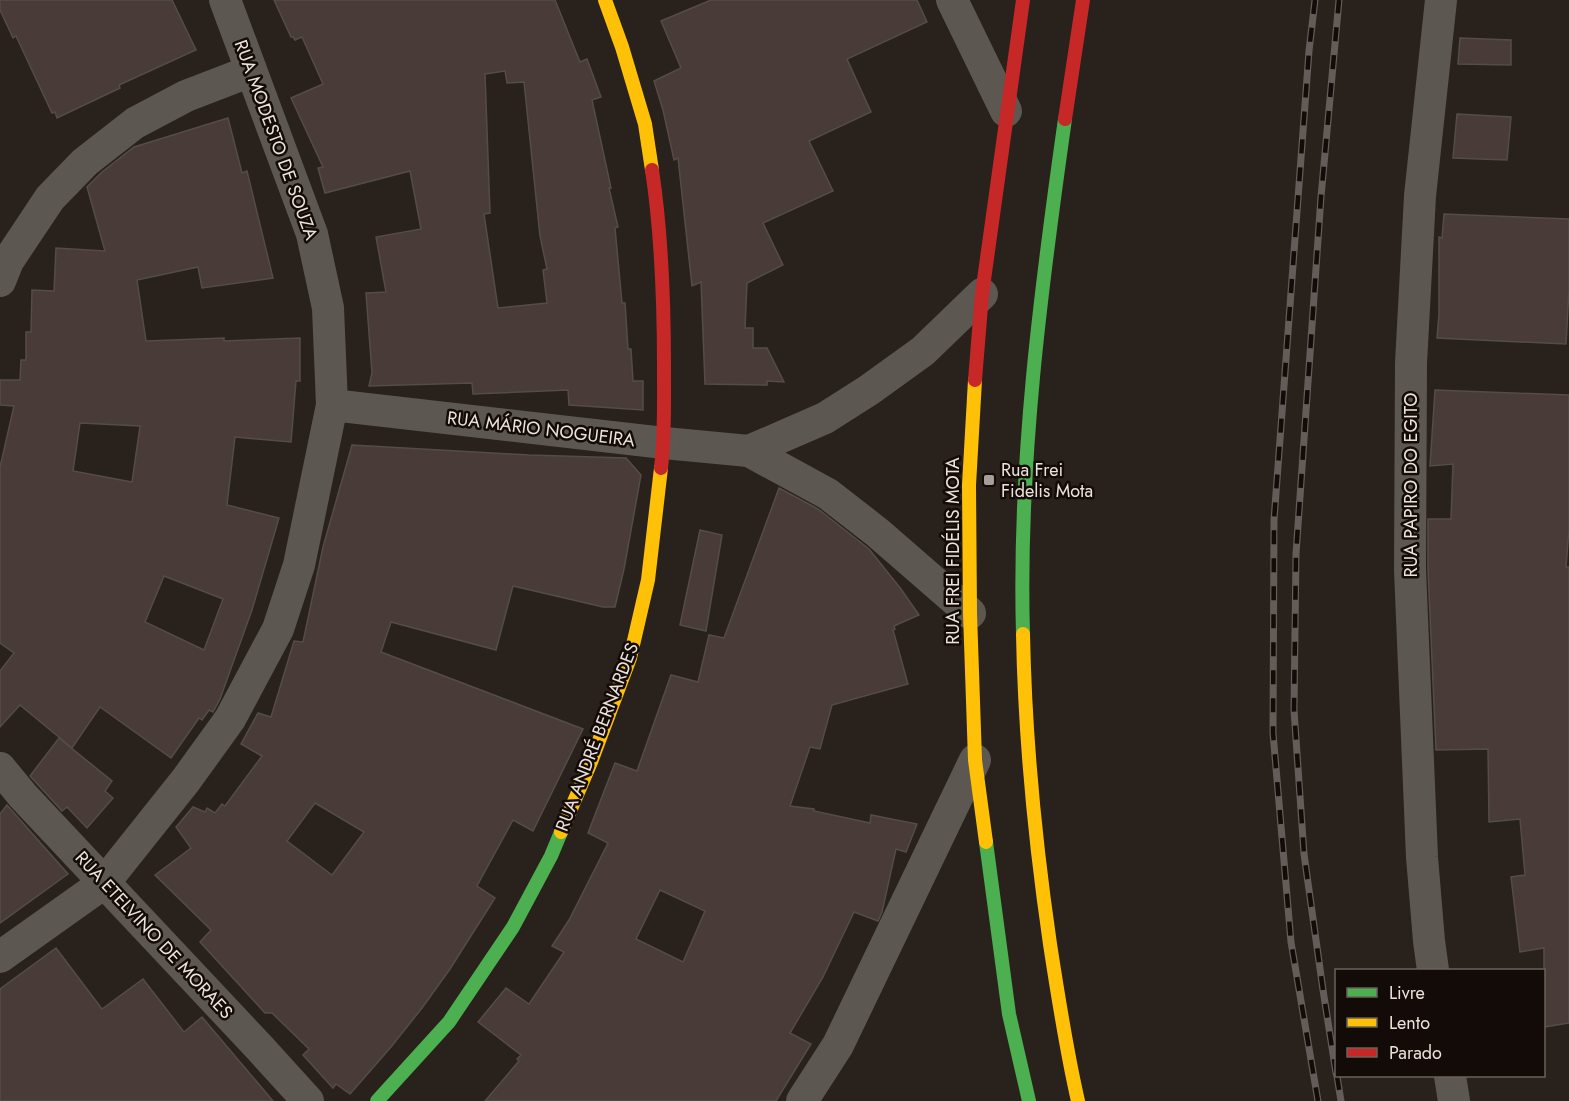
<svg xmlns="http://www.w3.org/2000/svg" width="1569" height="1101" font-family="Jost,sans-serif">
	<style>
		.building { fill: #493b38; stroke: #544c49; stroke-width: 1.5; fill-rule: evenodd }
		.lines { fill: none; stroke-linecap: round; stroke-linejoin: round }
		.street { stroke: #5d5752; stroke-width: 32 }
		.fast { stroke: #4caf50; stroke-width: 14 }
		.slow { stroke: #ffc107; stroke-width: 14 }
		.jam { stroke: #c62828; stroke-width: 14 }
		.rail-casing { stroke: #635c58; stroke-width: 7 }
		.rail { stroke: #120b07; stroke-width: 4.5; stroke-dasharray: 14; stroke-linecap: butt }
		.poi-dot { fill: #a89e98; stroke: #120b07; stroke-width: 2 }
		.labels { text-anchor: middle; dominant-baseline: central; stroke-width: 5; stroke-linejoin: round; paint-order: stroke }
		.street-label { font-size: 18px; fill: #ede2db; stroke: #120b07 }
		.poi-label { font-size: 18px; fill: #ede2db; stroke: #120b07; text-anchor: start }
	</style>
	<rect width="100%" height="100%" fill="#29211c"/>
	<!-- building -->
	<g class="building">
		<path d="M 0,0 L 172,0 L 196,50 L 119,85 L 120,88 L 57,118 L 55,112 L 52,113 L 16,36 L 13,38 L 0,10 Z"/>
		<path d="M 274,0 L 555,0 L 580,62 L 587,59 L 601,97 L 592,100 L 611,188 L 609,188 L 618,227 L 615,228 L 622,303 L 625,303 L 628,349 L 631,349 L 633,381 L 643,381 L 643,410 L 569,405 L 568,390 L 473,394 L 472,383 L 369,386 L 372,373 L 366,293 L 386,292 L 376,237 L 421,229 L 410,171 L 325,193 L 318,168 L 323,167 L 291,98 L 323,84 L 302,37 L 295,40 L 293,37 L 291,37 ZM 505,71 L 507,83 L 524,82 L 540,236 L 547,269 L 543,270 L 547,303 L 498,308 L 484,214 L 490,213 L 485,74 Z"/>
		<path d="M 711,0 L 917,0 L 927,22 L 847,59 L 871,112 L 809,141 L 833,191 L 763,223 L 783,265 L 747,283 L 745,328 L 753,328 L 753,348 L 767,348 L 784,382 L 767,381 L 767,385 L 705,384 L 701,282 L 692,286 L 678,158 L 674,160 L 663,110 L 654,81 L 681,68 L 661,21 Z"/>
		<path d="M 1460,38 L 1511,40 L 1511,65 L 1458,64 Z"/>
		<path d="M 1457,114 L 1511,117 L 1507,160 L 1453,158 Z"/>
		<path d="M 228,118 L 242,173 L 247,171 L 273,278 L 202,288 L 198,267 L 137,280 L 146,341 L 224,338 L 224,341 L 300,338 L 300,381 L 296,381 L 291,442 L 235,437 L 227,505 L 279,518 L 252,610 L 220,699 L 213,712 L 209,710 L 202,720 L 199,718 L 171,758 L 100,707 L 72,748 L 20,705 L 0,727 L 0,671 L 14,653 L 0,643 L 0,467 L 14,406 L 0,405 L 0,380 L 20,380 L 21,360 L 26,360 L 26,332 L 31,332 L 32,290 L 54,291 L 56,248 L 105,251 L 87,187 L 102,172 L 134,147 ZM 80,423 L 140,426 L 132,482 L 73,471 ZM 164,576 L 223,599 L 204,650 L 145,622 Z"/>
		<path d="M 1444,214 L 1569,219 L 1569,289 L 1566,344 L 1437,338 L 1439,314 L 1439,237 L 1442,238 Z"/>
		<path d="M 1435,390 L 1569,395 L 1569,529 L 1566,567 L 1569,567 L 1569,1023 L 1544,1027 L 1544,948 L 1520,952 L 1511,877 L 1525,875 L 1520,819 L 1489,822 L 1488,749 L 1436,750 L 1428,570 L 1428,519 L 1451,519 L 1453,464 L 1430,466 Z"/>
		<path d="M 352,445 L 529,455 L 626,458 L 641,475 L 624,569 L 615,607 L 603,607 L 513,586 L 496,650 L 391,622 L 381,652 L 583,729 L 533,831 L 513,820 L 477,886 L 495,898 L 450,969 L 422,1008 L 391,1047 L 350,1094 L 336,1084 L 333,1088 L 303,1055 L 309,1049 L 272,1013 L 265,1013 L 200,942 L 211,930 L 155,875 L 191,848 L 176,827 L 193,807 L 205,812 L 207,808 L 215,813 L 222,804 L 225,806 L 262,756 L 241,744 L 258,713 L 271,717 L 294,641 L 303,642 L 323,547 ZM 315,803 L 364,832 L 332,875 L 287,841 Z"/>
		<path d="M 779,488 L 818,509 L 869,549 L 901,589 L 919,615 L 894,626 L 895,629 L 893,630 L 908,684 L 832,705 L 820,749 L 810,747 L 790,806 L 814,809 L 814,811 L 870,823 L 871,815 L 917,824 L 906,852 L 896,849 L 882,912 L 878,921 L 854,912 L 823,977 L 790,1033 L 811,1044 L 776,1101 L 485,1101 L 519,1061 L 517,1059 L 521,1055 L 478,1022 L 506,988 L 529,1004 L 564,952 L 552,946 L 569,920 L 608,843 L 588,833 L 615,763 L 637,771 L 671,675 L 698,682 L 709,635 L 724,638 ZM 660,890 L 705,911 L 683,962 L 636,939 Z"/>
		<path d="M 700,530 L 722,535 L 706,631 L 680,625 Z"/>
		<path d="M 59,738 L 112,781 L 105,791 L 113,798 L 87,828 L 67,807 L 62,811 L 30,776 Z"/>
		<path d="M 7,805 L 68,874 L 0,923 L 0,814 Z"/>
		<path d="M 56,948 L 102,1009 L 143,979 L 184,1032 L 202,1017 L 273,1101 L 0,1101 L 0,989 Z"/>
	</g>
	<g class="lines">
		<!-- street -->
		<g class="street">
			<path d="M 952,0 L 1006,111"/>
			<path d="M 0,281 L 8,261 L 50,198 L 85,162 L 135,123 L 186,96 L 251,71"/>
			<path d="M 332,405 L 664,443 L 749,451 L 828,494 L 878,533 L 970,613"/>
			<path d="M 749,451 L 825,418 L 869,390 L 923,351 L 982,294"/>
			<path d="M 0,768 L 23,796 L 258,1046 L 308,1101"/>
			<path d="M 0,957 L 104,883 L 186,780 L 230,719 L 278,629 L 299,565 L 332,405 L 328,308 L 312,234 L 225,0"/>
			<path d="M 1433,970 L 1429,941 L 1422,857 L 1410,570 L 1411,363 L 1420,196 L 1441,0"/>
			<path d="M 1450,1076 L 1454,1101"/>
			<path d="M 802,1101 L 838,1045 L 975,760"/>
		</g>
		<!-- fast -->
		<g class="fast">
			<path d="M 1023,634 C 1018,463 1041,288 1065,119"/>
			<path d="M 986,842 L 1009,1014 L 1029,1101"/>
			<path d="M 377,1101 L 449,1022 L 513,927 L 551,856 L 561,832"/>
		</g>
		<!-- slow -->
		<g class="slow">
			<path d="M 605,0 L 622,47 L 645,124 L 652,170"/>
			<path d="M 975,380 L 969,485 L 970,613 L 975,760 L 986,842"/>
			<path d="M 1023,634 C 1025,738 1035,841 1050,944 C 1058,996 1066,1049 1078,1101"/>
			<path d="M 561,832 L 591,762 L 630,658 L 648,580 L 661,468"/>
		</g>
		<!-- jam -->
		<g class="jam">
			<path d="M 1065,119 L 1083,0"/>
			<path d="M 652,170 C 662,236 664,301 664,367 C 664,401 665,435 661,468"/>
			<path d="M 975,380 L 982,294 L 1023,0"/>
		</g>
		<!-- rail casing -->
		<g class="rail-casing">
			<g id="rail">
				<path d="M 1315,0 L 1309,51 L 1274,520 L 1273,733 L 1291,942 L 1318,1101"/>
				<path d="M 1336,1073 L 1323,990 L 1304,854 L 1294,710 L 1296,554 L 1321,197 L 1339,0"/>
				<path d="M 1337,1076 L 1341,1101"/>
			</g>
		</g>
		<!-- rail -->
		<use href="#rail" class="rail"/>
	</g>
	<!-- markers -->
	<rect class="poi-dot" x="983" y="474" width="12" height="12" rx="3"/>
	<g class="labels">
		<!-- street labels -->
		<g class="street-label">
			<text transform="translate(276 140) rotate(70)">RUA MODESTO DE SOUZA</text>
			<text transform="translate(541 429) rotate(7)">RUA MÁRIO NOGUEIRA</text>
			<text transform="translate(1411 485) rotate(-90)">RUA PAPIRO DO EGITO</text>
			<text transform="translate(953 551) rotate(-90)">RUA FREI FIDÉLIS MOTA</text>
			<text transform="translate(597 737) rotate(-69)">RUA ANDRÉ BERNARDES</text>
			<text transform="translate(154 935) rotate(47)">RUA ETELVINO DE MORAES</text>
		</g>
		<!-- poi labels -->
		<g class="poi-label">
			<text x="1001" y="470">Rua Frei<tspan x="1001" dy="21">Fidelis Mota</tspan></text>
		</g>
	</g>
	<!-- legend -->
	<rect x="1335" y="969" width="210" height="108" fill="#120b07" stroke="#6a615c" stroke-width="1.5"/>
	<rect x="1347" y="988" width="30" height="9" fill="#4caf50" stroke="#6a615c" stroke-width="1.5"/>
	<text x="1389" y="999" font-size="18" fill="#ede2db">Livre</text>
	<rect x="1347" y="1018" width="30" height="9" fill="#ffc107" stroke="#6a615c" stroke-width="1.5"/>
	<text x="1389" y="1029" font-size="18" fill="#ede2db">Lento</text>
	<rect x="1347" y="1048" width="30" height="9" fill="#c62828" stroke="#6a615c" stroke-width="1.5"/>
	<text x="1389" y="1059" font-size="18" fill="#ede2db">Parado</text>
</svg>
